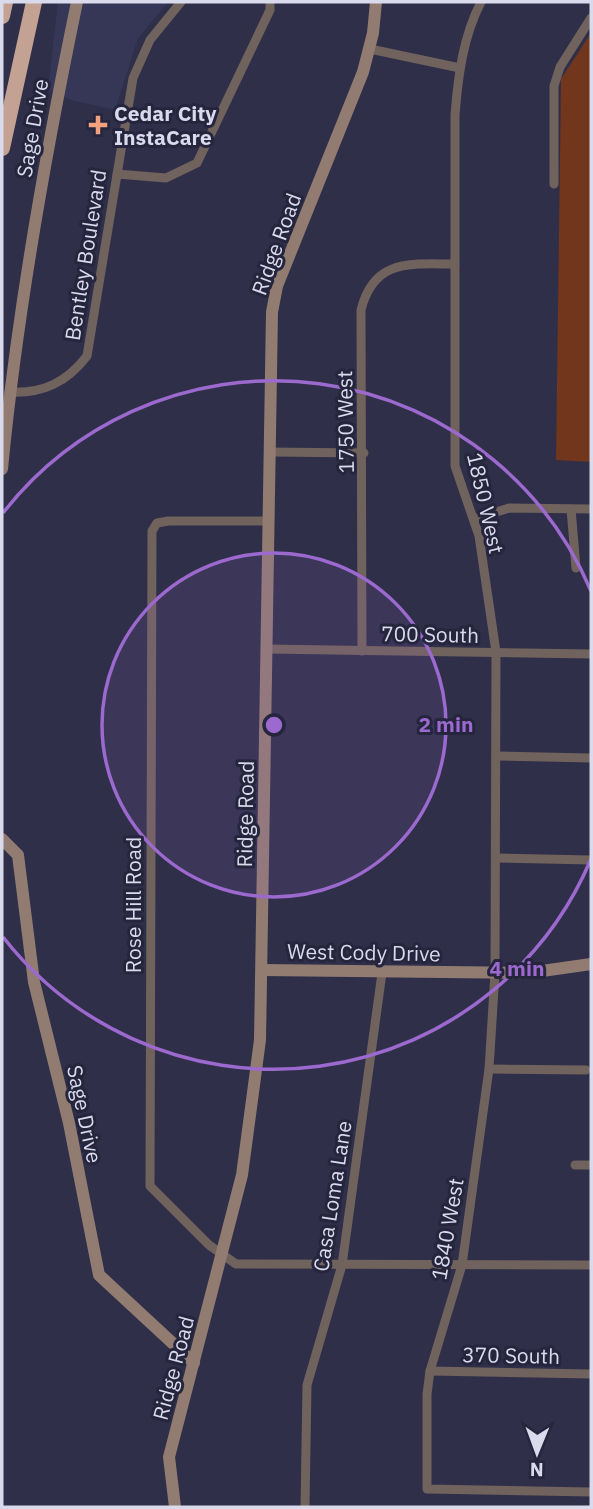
<svg xmlns="http://www.w3.org/2000/svg" width="593" height="1509" font-family="'IBM Plex Sans',sans-serif">
	<style>
		.built { fill: #363657 }
		.green { fill: #71361b }
		.lines { fill: none; stroke-linecap: round; stroke-linejoin: round }
		.street { stroke: #70625c; stroke-width: 9 }
		.secondary { stroke: #927c72; stroke-width: 12 }
		.highway { stroke: #c4a293; stroke-width: 16 }
		.ring { fill: none; stroke: #9c69ce; stroke-width: 3.5 }
		.poi-dot { fill: #f2a17e; stroke: #25253e; stroke-width: 2.5 }
		.labels { text-anchor: middle; dominant-baseline: central; stroke-width: 6; stroke-linejoin: round; paint-order: stroke }
		.poi-label { font-size: 21px; font-weight: bold; fill: #d9daeb; stroke: #25253e; text-anchor: start }
		.street-label { font-size: 21px; fill: #d9daeb; stroke: #25253e }
		.centre { fill: #9c69ce; stroke: #25253e; stroke-width: 3.5 }
		.ring-label { font-size: 21px; text-anchor: middle; font-weight: bold; fill: #9c69ce; stroke: #25253e; stroke-width: 6; stroke-linejoin: round; paint-order: stroke }
	</style>
	<rect width="100%" height="100%" fill="#2f2f49"/>
	<!-- built -->
	<path class="built" d="M 58,2 L 168,2 L 138,38 L 115,110 L 71,100 L 48,90 Z"/>
	<!-- green -->
	<path class="green" d="M 591,33 L 591,462 L 556,460 L 561,79 Z"/>
	<g class="lines">
		<!-- street -->
		<g class="street">
			<path d="M 481,2 C 463,37 458,76 455,115 L 455,466 L 479,536 L 496,652 L 495,973 L 489,1069 L 462,1265 L 430,1371 L 427,1394 L 427,1489 L 591,1492"/>
			<path d="M 370,49 L 460,68"/>
			<path d="M 117,174 L 166,178 L 197,163 L 270,10 L 270,2"/>
			<path d="M 554,184 L 554,86 L 560,67 L 591,18"/>
			<path d="M 9,392 C 43,394 67,382 87,356 L 133,78 L 150,40 L 181,2"/>
			<path d="M 269,452 L 364,453"/>
			<path d="M 571,509 L 576,568"/>
			<path d="M 474,519 L 509,508 L 591,509"/>
			<path d="M 269,521 L 168,521 L 157,523 L 152,531 L 150,1186 L 209,1245 L 236,1264 L 591,1265"/>
			<path d="M 268,649 L 591,654"/>
			<path d="M 362,651 L 361,310 C 374,258 411,264 455,264"/>
			<path d="M 497,756 L 591,758"/>
			<path d="M 497,858 L 591,860"/>
			<path d="M 489,1069 L 586,1070"/>
			<path d="M 575,1165 L 591,1165"/>
			<path d="M 430,1371 L 591,1374"/>
			<path d="M 305,1507 L 307,1385 L 342,1265 L 382,973"/>
		</g>
		<!-- secondary -->
		<g class="secondary">
			<path d="M 2,469 C 17,312 45,156 77,2"/>
			<path d="M 2,839 L 18,855 L 34,982 L 69,1123 L 99,1275 L 194,1363"/>
			<path d="M 262,970 L 528,973 L 591,964"/>
			<path d="M 175,1507 L 169,1457 L 242,1175 L 260,1040 L 272,312 L 277,286 L 363,72 L 373,33 L 376,2"/>
		</g>
		<!-- highway -->
		<g class="highway">
			<path d="M 2,16 L 5,2"/>
			<path d="M 2,148 L 34,2"/>
		</g>
	</g>
	<!-- distance rings -->
	<circle cx="274" cy="725" r="172" fill="#9c69ce" fill-opacity=".12"/>
	<g class="ring">
		<circle cx="274" cy="725" r="172"/>
		<path d="M591 859A344 344 0 0 1 3 937M3 513A344 344 0 0 1 591 591"/>
	</g>
	<!-- markers -->
	<path class="poi-dot" d="M94.5 114.5h7v7h7v7h-7v7h-7v-7h-7v-7h7z"/>
	<g class="labels">
		<!-- poi labels -->
		<g class="poi-label">
			<text x="114" y="113">Cedar City<tspan x="114" dy="24">InstaCare</tspan></text>
		</g>
		<!-- street labels -->
		<g class="street-label">
			<text transform="translate(32 128) rotate(-80)">Sage Drive</text>
			<text transform="translate(276 244) rotate(-70)">Ridge Road</text>
			<text transform="translate(85 255) rotate(-81)">Bentley Boulevard</text>
			<text transform="translate(345 422) rotate(-91)">1750 West</text>
			<text transform="translate(486 503) rotate(77)">1850 West</text>
			<text transform="translate(430 634) rotate(1)">700 South</text>
			<text transform="translate(245 814) rotate(-89)">Ridge Road</text>
			<text transform="translate(133 905) rotate(-90)">Rose Hill Road</text>
			<text transform="translate(364 952) rotate(1)">West Cody Drive</text>
			<text transform="translate(85 1114) rotate(78)">Sage Drive</text>
			<text transform="translate(332 1196) rotate(-81)">Casa Loma Lane</text>
			<text transform="translate(447 1229) rotate(-80)">1840 West</text>
			<text transform="translate(511 1355) rotate(1)">370 South</text>
			<text transform="translate(173 1368) rotate(-75)">Ridge Road</text>
		</g>
	</g>
	<circle cx="274" cy="725" r="10" class="centre"/>
	<g class="ring-label">
		<text x="446" y="732">2 min</text>
		<text x="517" y="976">4 min</text>
	</g>
	<!-- border -->
	<rect width="593" height="1509" fill="none" stroke="#d9daeb" stroke-width="7"/>
	<!-- north arrow -->
	<g transform="translate(537 1453) rotate(181)" stroke="#25253e" stroke-width="5" paint-order="stroke">
	<path d="M0-5L12 26L0 18L-12 26Z" fill="#d9daeb"/>
	<text y="-10" font-size="19" font-weight="bold" text-anchor="middle" fill="#d9daeb">N</text>
	</g>
</svg>
